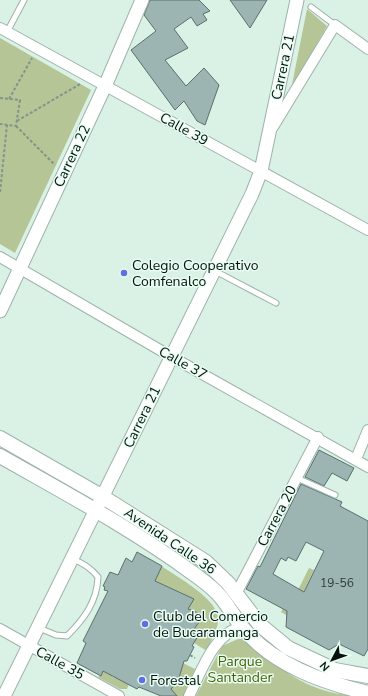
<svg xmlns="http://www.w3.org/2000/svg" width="368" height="696" font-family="'Nunito Sans',sans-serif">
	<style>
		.green { fill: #b5c596 }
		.building { fill: #9cb5b2; stroke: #59706d; fill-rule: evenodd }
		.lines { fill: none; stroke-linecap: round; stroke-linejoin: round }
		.service-casing { stroke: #9db3a9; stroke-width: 7 }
		.minor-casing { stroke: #9db3a9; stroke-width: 12 }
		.tertiary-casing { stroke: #9db3a9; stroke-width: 15 }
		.secondary-casing { stroke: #9db3a9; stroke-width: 16 }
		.path { stroke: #83948c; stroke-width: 2; stroke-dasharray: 3 2; stroke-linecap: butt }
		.service { stroke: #fff; stroke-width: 5 }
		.minor { stroke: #fff; stroke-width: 10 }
		.tertiary { stroke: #fff; stroke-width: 13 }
		.secondary { stroke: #fff; stroke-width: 14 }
		.poi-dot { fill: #5f6ee5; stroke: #e7fef3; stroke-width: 1.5 }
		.labels { text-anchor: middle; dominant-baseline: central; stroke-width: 3; stroke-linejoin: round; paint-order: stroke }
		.number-label { font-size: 12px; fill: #2e3a37 }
		.street-label { font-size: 14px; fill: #09110e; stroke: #e7fef3 }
		.poi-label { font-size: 14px; fill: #09110e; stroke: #e7fef3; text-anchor: start }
		.park-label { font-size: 14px; fill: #4b6006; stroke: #e7fef3 }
	</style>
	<rect width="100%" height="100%" fill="#daf1e6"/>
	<!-- green -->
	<g class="green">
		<path d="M 307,9 L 327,26 L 291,90 Z"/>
		<path d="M 0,38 L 91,90 L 15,253 L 0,244 Z"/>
		<path d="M 160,565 C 175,576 222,600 218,622 C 217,631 210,642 207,651 L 194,643 L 192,632 L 203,616 L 201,613 L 188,609 L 193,599 L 151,579 Z"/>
		<path d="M 309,568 L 314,570 L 291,618 L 281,612 L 292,592 L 296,594 Z"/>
		<path d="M 238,639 L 245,639 C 269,661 297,684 330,692 C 337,694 344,694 351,696 L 196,696 L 222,646 Z"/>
		<path d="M 183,663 L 195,669 L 184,696 L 175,696 L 171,689 L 177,681 Z"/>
		<path d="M 101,668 L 113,674 L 112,676 L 114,678 L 115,676 L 129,684 L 127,689 L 120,689 L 98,677 L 102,674 Z"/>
	</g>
	<!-- building -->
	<g class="building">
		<path d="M 150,0 L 199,0 L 210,11 L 203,14 L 207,20 L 197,26 L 191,17 L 174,29 L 188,48 L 165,60 L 186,86 L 204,68 L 219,85 L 205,125 L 197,121 L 184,101 L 175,110 L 131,50 L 156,31 L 144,15 Z"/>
		<path d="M 230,0 L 267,0 L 250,28 Z"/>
		<path d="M 319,450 L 354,468 L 347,481 L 332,473 L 324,486 L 305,477 Z"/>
		<path d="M 301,484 L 342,502 L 340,506 L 368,521 L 368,649 L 364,656 L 339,644 L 329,650 L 286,627 L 287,611 L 246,589 L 258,566 L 260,567 ZM 306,542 L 324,551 L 304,592 L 273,574 L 281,558 L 286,561 L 288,557 L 296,561 Z"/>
		<path d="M 137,552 L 162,566 L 155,581 L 194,599 L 188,609 L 204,615 L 192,632 L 198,636 L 192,646 L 194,647 L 187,661 L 184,661 L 178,681 L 171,689 L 177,696 L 161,696 L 139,687 L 137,689 L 103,671 L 101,676 L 77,663 L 86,643 L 83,641 L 108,591 L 104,590 L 105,587 L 103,586 L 110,572 L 118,575 L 126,558 L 132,562 Z"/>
	</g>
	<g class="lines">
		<!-- service casing -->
		<g class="service-casing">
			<g id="service">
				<path d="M 311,7 L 335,25"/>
				<path d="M 7,32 L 24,0"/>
				<path d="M 215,271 L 276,303"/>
				<path d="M 297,478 L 335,495"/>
				<path d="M 39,628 L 56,635 L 67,636 C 84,619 97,602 98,577 C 91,568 84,563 72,559"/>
			</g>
		</g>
		<!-- minor casing -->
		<g class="minor-casing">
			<g id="minor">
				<path d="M 0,28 L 368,230"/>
				<path d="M 273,127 L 335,25 L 368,49"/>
				<path d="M 0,257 L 172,357 L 368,467"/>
				<path d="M 356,459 L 368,430"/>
				<path d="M 236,594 L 318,437"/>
				<path d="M 0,629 L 119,696"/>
				<path d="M 189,696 C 201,673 213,633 242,627"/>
			</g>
		</g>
		<!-- tertiary casing -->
		<g class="tertiary-casing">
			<g id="tertiary">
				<path d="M 0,311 L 105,86 L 142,0"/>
				<path d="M 4,696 L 252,194 L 261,171 L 297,0"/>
			</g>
		</g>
		<!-- secondary casing -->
		<g class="secondary-casing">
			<g id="secondary">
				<path d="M 0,438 L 103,497 L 206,562 L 228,583 L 260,625 L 288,648 L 335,670 L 368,676"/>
				<path d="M 0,456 C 65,493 133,529 194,574 C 202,580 212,587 219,595 C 228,605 234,617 242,627 C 273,665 322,682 368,693"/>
			</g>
		</g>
		<!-- path -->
		<g class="path">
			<path d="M 0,98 L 20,100 L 16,126 L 0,124"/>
			<path d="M 9,99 L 32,58"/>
			<path d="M 17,121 L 80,84"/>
			<path d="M 16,126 L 55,165"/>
			<path d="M 0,192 L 7,125"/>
			<path d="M 190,655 L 195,658"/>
		</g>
		<!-- service -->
		<use href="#service" class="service"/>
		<!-- minor -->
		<use href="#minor" class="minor"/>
		<!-- tertiary -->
		<use href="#tertiary" class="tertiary"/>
		<!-- secondary -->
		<use href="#secondary" class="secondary"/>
	</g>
	<!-- markers -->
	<g class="poi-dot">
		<circle cx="124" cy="273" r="4"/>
		<circle cx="145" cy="624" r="4"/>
		<circle cx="142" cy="680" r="4"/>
	</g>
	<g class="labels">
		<!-- number labels -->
		<g class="number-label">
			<text x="337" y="583">19-56</text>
		</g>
		<!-- street labels -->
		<g class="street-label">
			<text transform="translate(283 67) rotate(-78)">Carrera 21</text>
			<text transform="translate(184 129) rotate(29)">Calle 39</text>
			<text transform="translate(72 156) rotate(-65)">Carrera 22</text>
			<text transform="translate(183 363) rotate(29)">Calle 37</text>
			<text transform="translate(142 417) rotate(-64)">Carrera 21</text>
			<text transform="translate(277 516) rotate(-62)">Carrera 20</text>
			<text transform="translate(170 541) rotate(34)">Avenida Calle 36</text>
			<text transform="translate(60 663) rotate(29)">Calle 35</text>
		</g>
		<!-- poi labels -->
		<g class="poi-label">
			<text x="132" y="265">Colegio Cooperativo<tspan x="132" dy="16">Comfenalco</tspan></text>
			<text x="153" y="616">Club del Comercio<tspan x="153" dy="16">de Bucaramanga</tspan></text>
			<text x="150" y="680">Forestal</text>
		</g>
		<!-- park labels -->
		<g class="park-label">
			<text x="240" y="661">Parque<tspan x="240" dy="16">Santander</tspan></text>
		</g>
	</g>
	<!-- north arrow -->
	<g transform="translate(332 660) rotate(229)" stroke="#e7fef3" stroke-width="3" paint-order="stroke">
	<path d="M0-3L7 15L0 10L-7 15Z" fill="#09110e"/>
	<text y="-6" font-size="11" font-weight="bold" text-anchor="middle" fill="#09110e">N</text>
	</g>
</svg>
